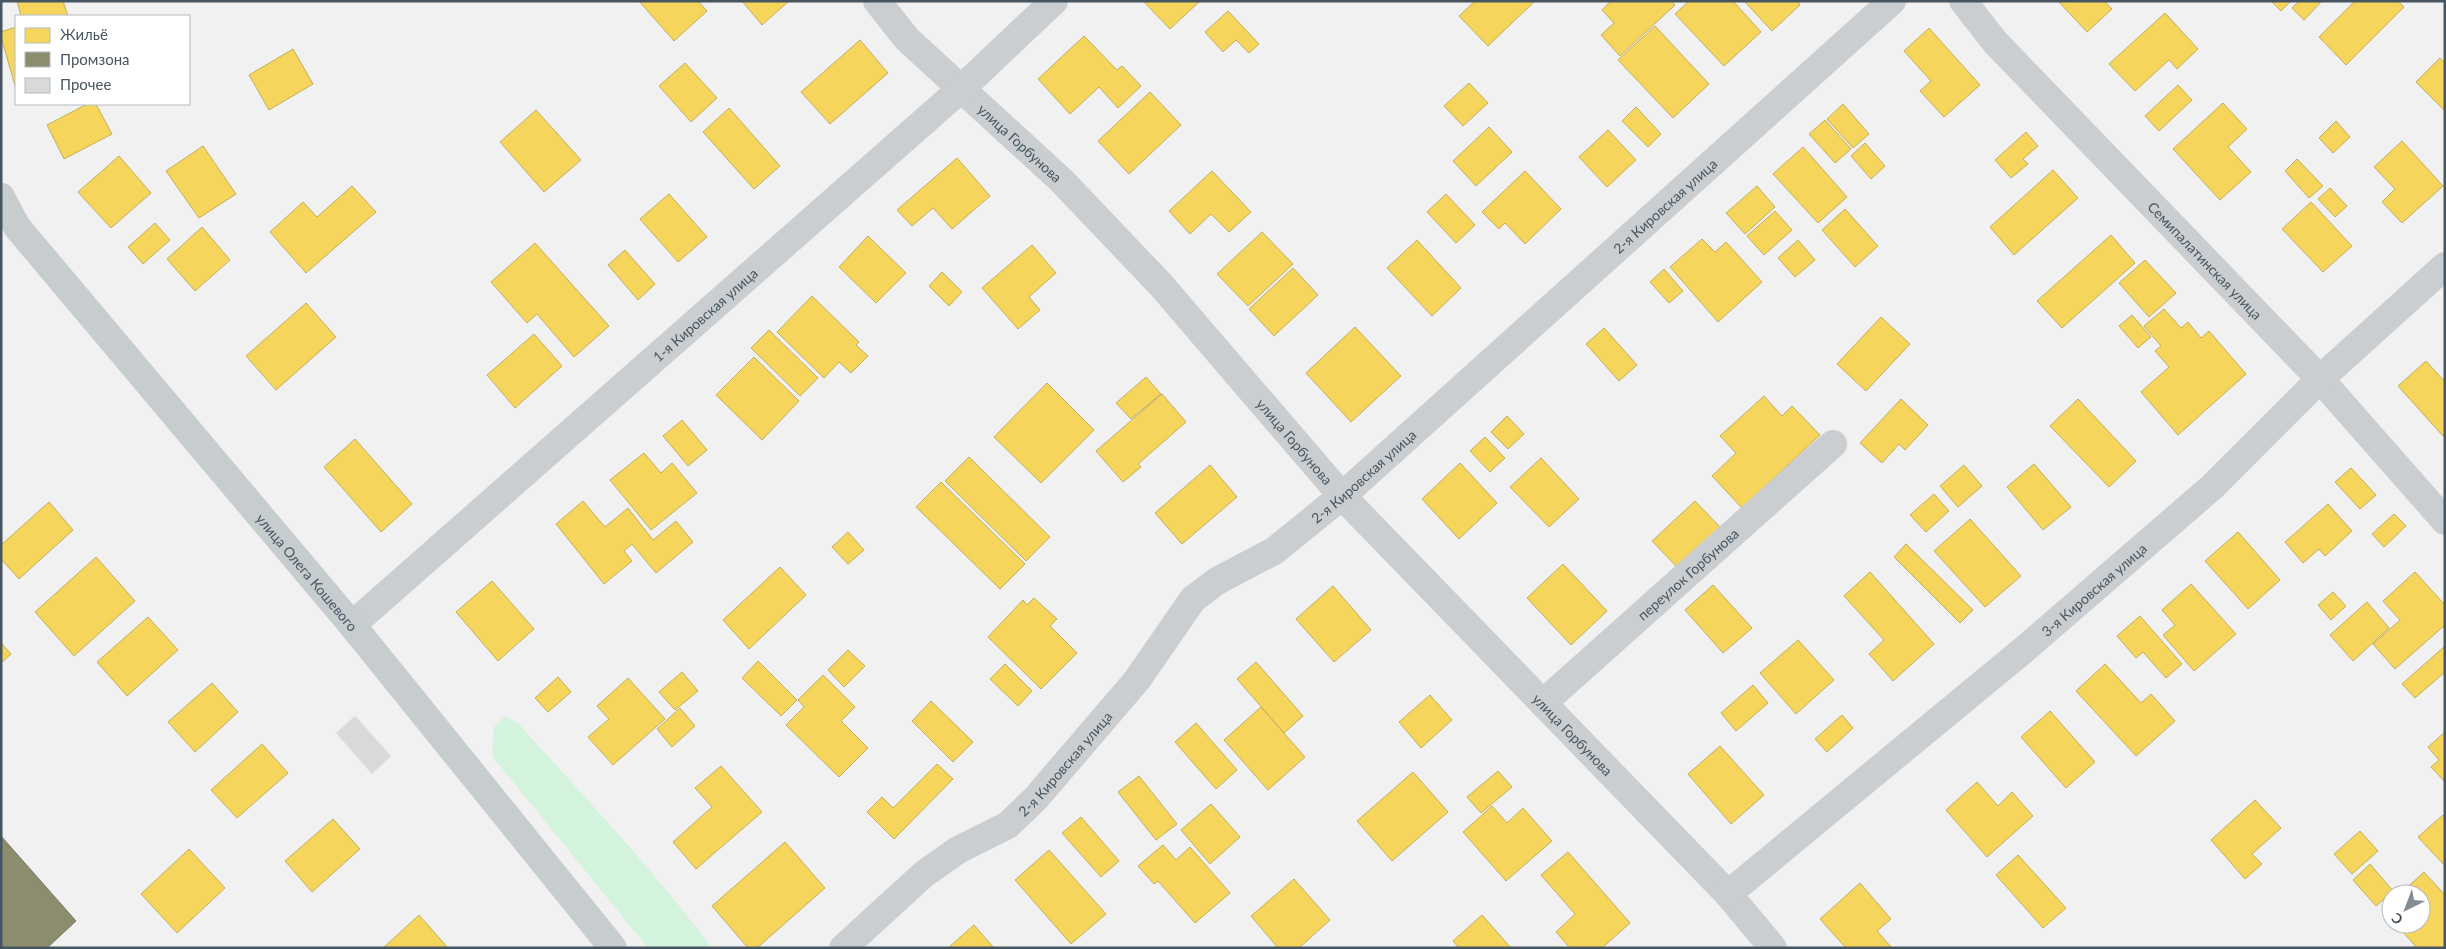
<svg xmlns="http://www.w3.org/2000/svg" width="2446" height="949" font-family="Lato,sans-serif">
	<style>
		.green { fill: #d4f3dd }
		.homes { fill: #f6d55c; stroke: #c1af5d }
		.industry { fill: #8c8c6e; stroke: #777c6a }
		.building { fill: #d8d9da; stroke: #e3e3e4 }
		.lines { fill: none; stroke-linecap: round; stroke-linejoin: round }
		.street { stroke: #caced1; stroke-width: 28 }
		.primary { stroke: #c7cccf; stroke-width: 28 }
		.labels { text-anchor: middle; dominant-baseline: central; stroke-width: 5; stroke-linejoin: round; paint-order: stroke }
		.street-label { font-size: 14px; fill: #465560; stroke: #fff }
	</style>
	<rect width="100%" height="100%" fill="#f2f1f1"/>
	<!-- green -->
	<path class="green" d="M 505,716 L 519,724 C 584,797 653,869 712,948 L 648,948 L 492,756 L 494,727 Z"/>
	<!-- homes -->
	<g class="homes">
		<path d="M 17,1 L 63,1 L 68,16 L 21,16 Z"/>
		<path d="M 639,1 L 698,1 L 707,11 L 674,41 Z"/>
		<path d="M 742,1 L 789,1 L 762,25 Z"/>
		<path d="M 1143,1 L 1200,1 L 1170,29 Z"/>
		<path d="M 1475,1 L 1535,1 L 1488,46 L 1459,16 Z"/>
		<path d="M 1611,1 L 1671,1 L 1675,5 L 1620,56 L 1601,35 L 1614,23 L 1602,10 Z"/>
		<path d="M 1689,1 L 1733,1 L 1761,32 L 1724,66 L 1675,14 Z"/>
		<path d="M 1744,1 L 1797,1 L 1800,5 L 1772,31 Z"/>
		<path d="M 2058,1 L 2104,1 L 2112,9 L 2087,32 Z"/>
		<path d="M 2271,1 L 2291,1 L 2281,11 Z"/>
		<path d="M 2299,1 L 2322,1 L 2304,20 L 2292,8 Z"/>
		<path d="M 2355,1 L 2398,1 L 2404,7 L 2346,65 L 2319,37 Z"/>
		<path d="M 1228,11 L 1259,44 L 1249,53 L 1236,40 L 1223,52 L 1205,32 Z"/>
		<path d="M 2165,13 L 2198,49 L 2177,69 L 2169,60 L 2135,91 L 2109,64 Z"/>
		<path d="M 1655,26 L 1709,84 L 1673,118 L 1618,60 Z"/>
		<path d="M 16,27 L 16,89 L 1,37 L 1,32 Z"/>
		<path d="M 1929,28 L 1980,85 L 1944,117 L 1920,91 L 1931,81 L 1904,51 Z"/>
		<path d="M 1084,36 L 1117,70 L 1122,66 L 1141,86 L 1118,108 L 1099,87 L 1070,114 L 1038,79 Z"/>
		<path d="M 860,40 L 888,73 L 830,124 L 801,92 Z"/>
		<path d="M 293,49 L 313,84 L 269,110 L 249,75 Z"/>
		<path d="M 2440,58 L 2445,63 L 2445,111 L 2416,82 Z"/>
		<path d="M 685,63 L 717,98 L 691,122 L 659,86 Z"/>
		<path d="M 1469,83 L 1488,103 L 1463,126 L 1444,106 Z"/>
		<path d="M 2178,85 L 2192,100 L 2159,131 L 2145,116 Z"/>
		<path d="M 1150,92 L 1181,125 L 1129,174 L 1098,141 Z"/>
		<path d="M 2223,103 L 2247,129 L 2228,147 L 2251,172 L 2220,200 L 2173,149 Z"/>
		<path d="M 87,104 L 96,104 L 112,134 L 64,159 L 47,125 Z"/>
		<path d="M 1843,104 L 1869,134 L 1853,148 L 1827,119 Z"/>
		<path d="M 1636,107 L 1661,134 L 1648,147 L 1622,121 Z"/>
		<path d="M 729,108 L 780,166 L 754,189 L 703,132 Z"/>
		<path d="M 536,110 L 581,160 L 544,192 L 500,142 Z"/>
		<path d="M 1825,120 L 1851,149 L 1835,163 L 1809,134 Z"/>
		<path d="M 2336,121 L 2350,137 L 2333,153 L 2319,138 Z"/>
		<path d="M 1489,127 L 1512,152 L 1476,186 L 1453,161 Z"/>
		<path d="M 1608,130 L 1636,160 L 1607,187 L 1579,157 Z"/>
		<path d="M 2026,132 L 2038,146 L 2023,159 L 2028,164 L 2011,178 L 1995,160 Z"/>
		<path d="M 2402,141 L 2443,186 L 2402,223 L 2382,202 L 2395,189 L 2374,167 Z"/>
		<path d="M 1865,143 L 1885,166 L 1871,179 L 1851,156 Z"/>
		<path d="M 203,146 L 236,194 L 199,218 L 166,171 Z"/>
		<path d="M 1803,147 L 1847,197 L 1818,223 L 1773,174 Z"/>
		<path d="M 119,156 L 151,193 L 111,228 L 78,192 Z"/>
		<path d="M 957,158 L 990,196 L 952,229 L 933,208 L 912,226 L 897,210 Z"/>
		<path d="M 2297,159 L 2323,186 L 2309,198 L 2285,171 Z"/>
		<path d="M 2053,170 L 2078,198 L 2014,255 L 1990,227 Z"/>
		<path d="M 1212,171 L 1251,212 L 1229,232 L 1211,214 L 1190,234 L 1169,211 Z"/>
		<path d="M 1525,171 L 1561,209 L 1525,244 L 1505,223 L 1499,229 L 1482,212 Z"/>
		<path d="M 352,186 L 376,212 L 306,273 L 270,232 L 303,202 L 317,217 Z"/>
		<path d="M 1757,186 L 1775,207 L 1745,234 L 1726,213 Z"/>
		<path d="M 2330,188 L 2347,206 L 2335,217 L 2318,199 Z"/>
		<path d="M 669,194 L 707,237 L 678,262 L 640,219 Z"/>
		<path d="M 1446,194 L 1475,225 L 1456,243 L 1427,212 Z"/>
		<path d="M 2311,202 L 2352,246 L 2323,272 L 2282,229 Z"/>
		<path d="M 1845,209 L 1878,246 L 1855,267 L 1822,230 Z"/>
		<path d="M 1775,211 L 1792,230 L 1764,255 L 1747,236 Z"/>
		<path d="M 155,223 L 170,240 L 143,264 L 128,247 Z"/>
		<path d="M 202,227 L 230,260 L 195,291 L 167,259 Z"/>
		<path d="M 1262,232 L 1293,264 L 1248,306 L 1217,274 Z"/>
		<path d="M 2111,235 L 2135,263 L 2062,328 L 2037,301 Z"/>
		<path d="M 868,236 L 906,273 L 876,303 L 839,267 Z"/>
		<path d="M 1702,239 L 1715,252 L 1726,242 L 1762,282 L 1718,322 L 1670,267 Z"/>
		<path d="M 1417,240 L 1461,288 L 1432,316 L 1387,268 Z"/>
		<path d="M 1798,240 L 1815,260 L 1795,277 L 1778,258 Z"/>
		<path d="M 535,243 L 609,326 L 574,357 L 537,314 L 527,323 L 491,282 Z"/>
		<path d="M 1032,245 L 1056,273 L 1029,297 L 1040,310 L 1018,329 L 982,288 Z"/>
		<path d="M 625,250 L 655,284 L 638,300 L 608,265 Z"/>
		<path d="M 2145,260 L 2176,293 L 2149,317 L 2119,283 Z"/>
		<path d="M 1293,268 L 1318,295 L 1274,336 L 1249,309 Z"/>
		<path d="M 1664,269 L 1683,291 L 1669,303 L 1650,282 Z"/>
		<path d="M 942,272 L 962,292 L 949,306 L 929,286 Z"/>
		<path d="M 812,296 L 859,342 L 856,345 L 868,356 L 851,373 L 839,362 L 824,378 L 777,332 Z"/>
		<path d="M 306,303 L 336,337 L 276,390 L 246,356 Z"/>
		<path d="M 2164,309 L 2181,328 L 2188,322 L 2201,338 L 2209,331 L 2246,374 L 2178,435 L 2141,392 L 2169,367 L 2155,351 L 2161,346 L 2144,326 Z"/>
		<path d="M 2132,315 L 2151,337 L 2138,348 L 2119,326 Z"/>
		<path d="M 1881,317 L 1910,344 L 1866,391 L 1837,364 Z"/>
		<path d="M 1355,327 L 1401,376 L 1351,422 L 1306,373 Z"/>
		<path d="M 1604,328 L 1637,365 L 1619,381 L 1586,344 Z"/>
		<path d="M 769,330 L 818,378 L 800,396 L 751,348 Z"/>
		<path d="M 534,334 L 562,366 L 515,408 L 487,375 Z"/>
		<path d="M 754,357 L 799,401 L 762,440 L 716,395 Z"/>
		<path d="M 2426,361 L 2445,382 L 2445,434 L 2443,436 L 2398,386 Z"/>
		<path d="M 1146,377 L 1161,394 L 1131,419 L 1116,403 Z"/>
		<path d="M 1047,383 L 1094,430 L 1041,483 L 994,437 Z"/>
		<path d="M 1162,394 L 1186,422 L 1138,464 L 1141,467 L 1123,482 L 1096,451 Z"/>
		<path d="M 1764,396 L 1782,416 L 1792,406 L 1820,435 L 1742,508 L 1712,476 L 1736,453 L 1720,436 Z"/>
		<path d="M 1901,399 L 1928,425 L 1905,450 L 1899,444 L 1882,463 L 1860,443 Z"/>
		<path d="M 2078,399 L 2136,461 L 2109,487 L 2050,426 Z"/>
		<path d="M 1507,416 L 1524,434 L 1508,449 L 1491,432 Z"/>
		<path d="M 682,420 L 707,450 L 688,466 L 663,436 Z"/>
		<path d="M 1485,437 L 1505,458 L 1490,472 L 1470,451 Z"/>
		<path d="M 355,439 L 412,504 L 381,532 L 324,467 Z"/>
		<path d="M 644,453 L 661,473 L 672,463 L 697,493 L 651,530 L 610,480 Z"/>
		<path d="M 969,457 L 1050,537 L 1026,561 L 945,481 Z"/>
		<path d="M 1541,458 L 1579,499 L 1549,527 L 1510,487 Z"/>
		<path d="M 1460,463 L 1497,503 L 1459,539 L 1422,499 Z"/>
		<path d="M 2034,464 L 2071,507 L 2043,530 L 2007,487 Z"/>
		<path d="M 1210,465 L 1237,497 L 1182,544 L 1155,513 Z"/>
		<path d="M 1964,465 L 1982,486 L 1958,507 L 1940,486 Z"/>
		<path d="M 2351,468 L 2376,495 L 2360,509 L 2335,482 Z"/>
		<path d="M 941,482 L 1025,564 L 1000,589 L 916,507 Z"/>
		<path d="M 1934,494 L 1949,511 L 1926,532 L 1910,515 Z"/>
		<path d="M 583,501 L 605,527 L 628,508 L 653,540 L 676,521 L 693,542 L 656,573 L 632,544 L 624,551 L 632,561 L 604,584 L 556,524 Z"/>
		<path d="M 1695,501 L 1720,527 L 1677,567 L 1652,541 Z"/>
		<path d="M 49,502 L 73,530 L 19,579 L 1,559 L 1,545 Z"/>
		<path d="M 2328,504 L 2352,531 L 2325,556 L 2319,549 L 2303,563 L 2285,542 Z"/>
		<path d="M 2394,514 L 2406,526 L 2384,547 L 2372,534 Z"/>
		<path d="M 1970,519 L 2021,576 L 1985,607 L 1934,551 Z"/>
		<path d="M 848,532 L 864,550 L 848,564 L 832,547 Z"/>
		<path d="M 2238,532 L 2280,580 L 2248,609 L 2205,561 Z"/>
		<path d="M 1906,544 L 1973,610 L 1960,623 L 1894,557 Z"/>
		<path d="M 96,557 L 135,601 L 74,656 L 35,612 Z"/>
		<path d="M 1563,564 L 1607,611 L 1571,645 L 1527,598 Z"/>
		<path d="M 780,567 L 806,595 L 749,649 L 723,620 Z"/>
		<path d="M 1870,572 L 1934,644 L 1893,681 L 1869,654 L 1884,640 L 1844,596 Z"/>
		<path d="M 2415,572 L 2445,605 L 2445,625 L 2395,669 L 2373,644 L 2400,620 L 2383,601 Z"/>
		<path d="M 492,581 L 534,629 L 498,661 L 456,612 Z"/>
		<path d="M 2191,584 L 2236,634 L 2194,671 L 2163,635 L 2175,625 L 2162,610 Z"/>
		<path d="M 1713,585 L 1752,628 L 1723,653 L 1685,610 Z"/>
		<path d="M 1333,586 L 1371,630 L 1334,662 L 1296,619 Z"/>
		<path d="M 2333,592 L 2346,606 L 2331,620 L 2318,605 Z"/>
		<path d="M 1034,598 L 1057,619 L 1050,626 L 1077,653 L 1041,689 L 988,637 L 1023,600 L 1027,605 Z"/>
		<path d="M 2367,602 L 2389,628 L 2353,661 L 2330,635 Z"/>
		<path d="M 2140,616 L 2182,664 L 2166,678 L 2143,652 L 2136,658 L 2117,636 Z"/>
		<path d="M 148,617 L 178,650 L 127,696 L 97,662 Z"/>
		<path d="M 1798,640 L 1834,680 L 1796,714 L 1760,673 Z"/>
		<path d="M 1,643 L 11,654 L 1,663 Z"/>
		<path d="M 2445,646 L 2445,672 L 2415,698 L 2402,684 Z"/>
		<path d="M 848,650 L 865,666 L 844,687 L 828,670 Z"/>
		<path d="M 758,661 L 797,700 L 781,716 L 742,678 Z"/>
		<path d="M 1256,662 L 1303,716 L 1284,733 L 1237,679 Z"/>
		<path d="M 1005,664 L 1032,691 L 1018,706 L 990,679 Z"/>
		<path d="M 2105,664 L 2141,703 L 2151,694 L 2175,721 L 2136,756 L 2076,691 Z"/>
		<path d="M 682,672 L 698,691 L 675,710 L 659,692 Z"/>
		<path d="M 823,675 L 855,707 L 841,721 L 868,748 L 839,777 L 786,725 L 804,707 L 798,700 Z"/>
		<path d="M 558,677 L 571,692 L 548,712 L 535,698 Z"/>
		<path d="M 628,678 L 665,719 L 613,765 L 588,737 L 609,719 L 597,706 Z"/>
		<path d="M 212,683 L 238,712 L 195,752 L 168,722 Z"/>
		<path d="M 1753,685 L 1768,703 L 1736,731 L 1721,713 Z"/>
		<path d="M 1430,695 L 1452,720 L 1421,748 L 1399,722 Z"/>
		<path d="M 931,701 L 973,742 L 953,762 L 912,721 Z"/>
		<path d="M 1261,707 L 1305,757 L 1268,790 L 1224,740 Z"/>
		<path d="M 680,708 L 695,726 L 672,747 L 657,729 Z"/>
		<path d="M 2050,711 L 2095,762 L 2066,788 L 2021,737 Z"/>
		<path d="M 1842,715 L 1853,728 L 1827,752 L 1815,739 Z"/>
		<path d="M 1196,723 L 1237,770 L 1216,789 L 1175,742 Z"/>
		<path d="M 2445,732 L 2445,782 L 2431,767 L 2439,760 L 2428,747 Z"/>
		<path d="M 262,744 L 288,773 L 237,818 L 211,790 Z"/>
		<path d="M 1720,746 L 1764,795 L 1731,824 L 1688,774 Z"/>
		<path d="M 937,764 L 953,779 L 894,839 L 867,812 L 882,797 L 893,808 Z"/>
		<path d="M 721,766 L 762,812 L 696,869 L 673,842 L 712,807 L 695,788 Z"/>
		<path d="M 1498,771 L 1512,787 L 1481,813 L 1467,797 Z"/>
		<path d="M 1413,772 L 1448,812 L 1392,861 L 1357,821 Z"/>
		<path d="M 1139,776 L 1177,824 L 1156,840 L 1118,792 Z"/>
		<path d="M 1977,782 L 1998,806 L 2012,792 L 2033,816 L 1987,857 L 1946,810 Z"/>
		<path d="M 2255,800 L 2281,828 L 2252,854 L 2262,864 L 2245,879 L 2211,840 Z"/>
		<path d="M 1211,804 L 1240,837 L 1210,864 L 1181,830 Z"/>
		<path d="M 1492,806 L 1507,823 L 1523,808 L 1552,841 L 1506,881 L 1463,832 Z"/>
		<path d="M 2443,815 L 2445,817 L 2445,866 L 2418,837 Z"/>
		<path d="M 1081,817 L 1119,861 L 1101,877 L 1062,833 Z"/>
		<path d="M 333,819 L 360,849 L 312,892 L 285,861 Z"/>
		<path d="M 2360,831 L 2378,851 L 2352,874 L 2334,854 Z"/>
		<path d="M 785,842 L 825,888 L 757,948 L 748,948 L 712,906 Z"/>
		<path d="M 1163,845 L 1176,860 L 1190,847 L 1230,893 L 1195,923 L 1158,881 L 1154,884 L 1138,866 Z"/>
		<path d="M 189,849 L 225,888 L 177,933 L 141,894 Z"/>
		<path d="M 1049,850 L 1106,914 L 1071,944 L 1015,880 Z"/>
		<path d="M 1568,852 L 1630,923 L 1602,948 L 1570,948 L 1556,932 L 1575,914 L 1541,875 Z"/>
		<path d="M 2018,855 L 2066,908 L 2043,928 L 1996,875 Z"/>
		<path d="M 2370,864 L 2393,891 L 2376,906 L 2353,880 Z"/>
		<path d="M 2424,872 L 2445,895 L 2445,948 L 2417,948 L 2396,924 L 2421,924 L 2421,894 L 2400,894 Z"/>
		<path d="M 1294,879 L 1330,920 L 1299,948 L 1278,948 L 1251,916 Z"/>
		<path d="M 1860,883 L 1891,919 L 1877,931 L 1892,948 L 1846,948 L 1820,919 Z"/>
		<path d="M 2391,902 L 2391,919 L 2383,909 Z"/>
		<path d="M 419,915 L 448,948 L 383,948 Z"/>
		<path d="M 1482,915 L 1511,948 L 1459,948 L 1453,941 Z"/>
		<path d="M 974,925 L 994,948 L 948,948 Z"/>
	</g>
	<!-- industry -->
	<path class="industry" d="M 1,836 L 76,921 L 47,948 L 1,948 Z"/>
	<!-- building -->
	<path class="building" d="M 355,716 L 391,756 L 372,774 L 336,733 Z"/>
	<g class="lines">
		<!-- street -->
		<g class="street">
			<path id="s1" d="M 877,1 L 907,39 L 1062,181 L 1161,285 L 1342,496 L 1728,894 L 1773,948"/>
			<path id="s2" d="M 1963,1 L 1995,42 L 2320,379 L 2445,521"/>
			<path id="s3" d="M 352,625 L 962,88 L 1054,1"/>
			<path id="s4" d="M 1543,703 L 1833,444"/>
			<path id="s5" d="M 1728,894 L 2027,647 L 2212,487 L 2320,379 L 2445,266"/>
			<path id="s6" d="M 843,948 L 924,874 L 958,850 L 1008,825 L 1036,798 L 1137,680 L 1193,599 L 1217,581 L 1274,551 L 1342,496 L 1892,1"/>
		</g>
		<!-- primary -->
		<path class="primary" id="s7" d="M 1,197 L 17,227 L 352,625 L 613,948"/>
	</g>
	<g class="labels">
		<!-- street labels -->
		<g class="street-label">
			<text stroke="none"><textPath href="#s1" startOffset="202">улица Горбунова</textPath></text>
			<text stroke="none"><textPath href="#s6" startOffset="1116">2-я Кировская улица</textPath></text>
			<text stroke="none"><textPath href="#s2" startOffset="355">Семипалатинская улица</textPath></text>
			<text stroke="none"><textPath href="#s3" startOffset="470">1-я Кировская улица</textPath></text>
			<text stroke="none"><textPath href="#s1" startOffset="608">улица Горбунова</textPath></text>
			<text stroke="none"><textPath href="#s6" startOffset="711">2-я Кировская улица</textPath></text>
			<text stroke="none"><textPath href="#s7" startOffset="485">улица Олега Кошевого</textPath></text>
			<text stroke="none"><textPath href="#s4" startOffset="194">переулок Горбунова</textPath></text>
			<text stroke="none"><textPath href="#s5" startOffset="476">3-я Кировская улица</textPath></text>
			<text stroke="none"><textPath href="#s1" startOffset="1012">улица Горбунова</textPath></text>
			<text stroke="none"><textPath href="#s6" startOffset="291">2-я Кировская улица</textPath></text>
		</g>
	</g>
	<!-- border -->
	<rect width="2446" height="949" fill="none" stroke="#465560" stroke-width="5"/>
	<!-- legend -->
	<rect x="15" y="15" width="175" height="90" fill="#ffffff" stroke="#b5bbbf"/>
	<rect x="25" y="28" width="25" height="15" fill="#f6d55c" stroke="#b5bbbf"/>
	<text x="60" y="40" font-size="15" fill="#465560">Жильё</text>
	<rect x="25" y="52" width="25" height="15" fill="#8c8c6e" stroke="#b5bbbf"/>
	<text x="60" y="65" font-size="15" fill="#465560">Промзона</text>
	<rect x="25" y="78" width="25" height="15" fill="#d8d9da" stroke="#b5bbbf"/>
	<text x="60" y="90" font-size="15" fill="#465560">Прочее</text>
	<!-- north arrow -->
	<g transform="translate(2406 909) rotate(222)"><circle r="24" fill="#ffffff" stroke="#b5bbbf"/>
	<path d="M0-4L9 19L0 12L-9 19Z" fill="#828c93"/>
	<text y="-8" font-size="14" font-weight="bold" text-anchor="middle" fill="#465560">С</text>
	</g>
</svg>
